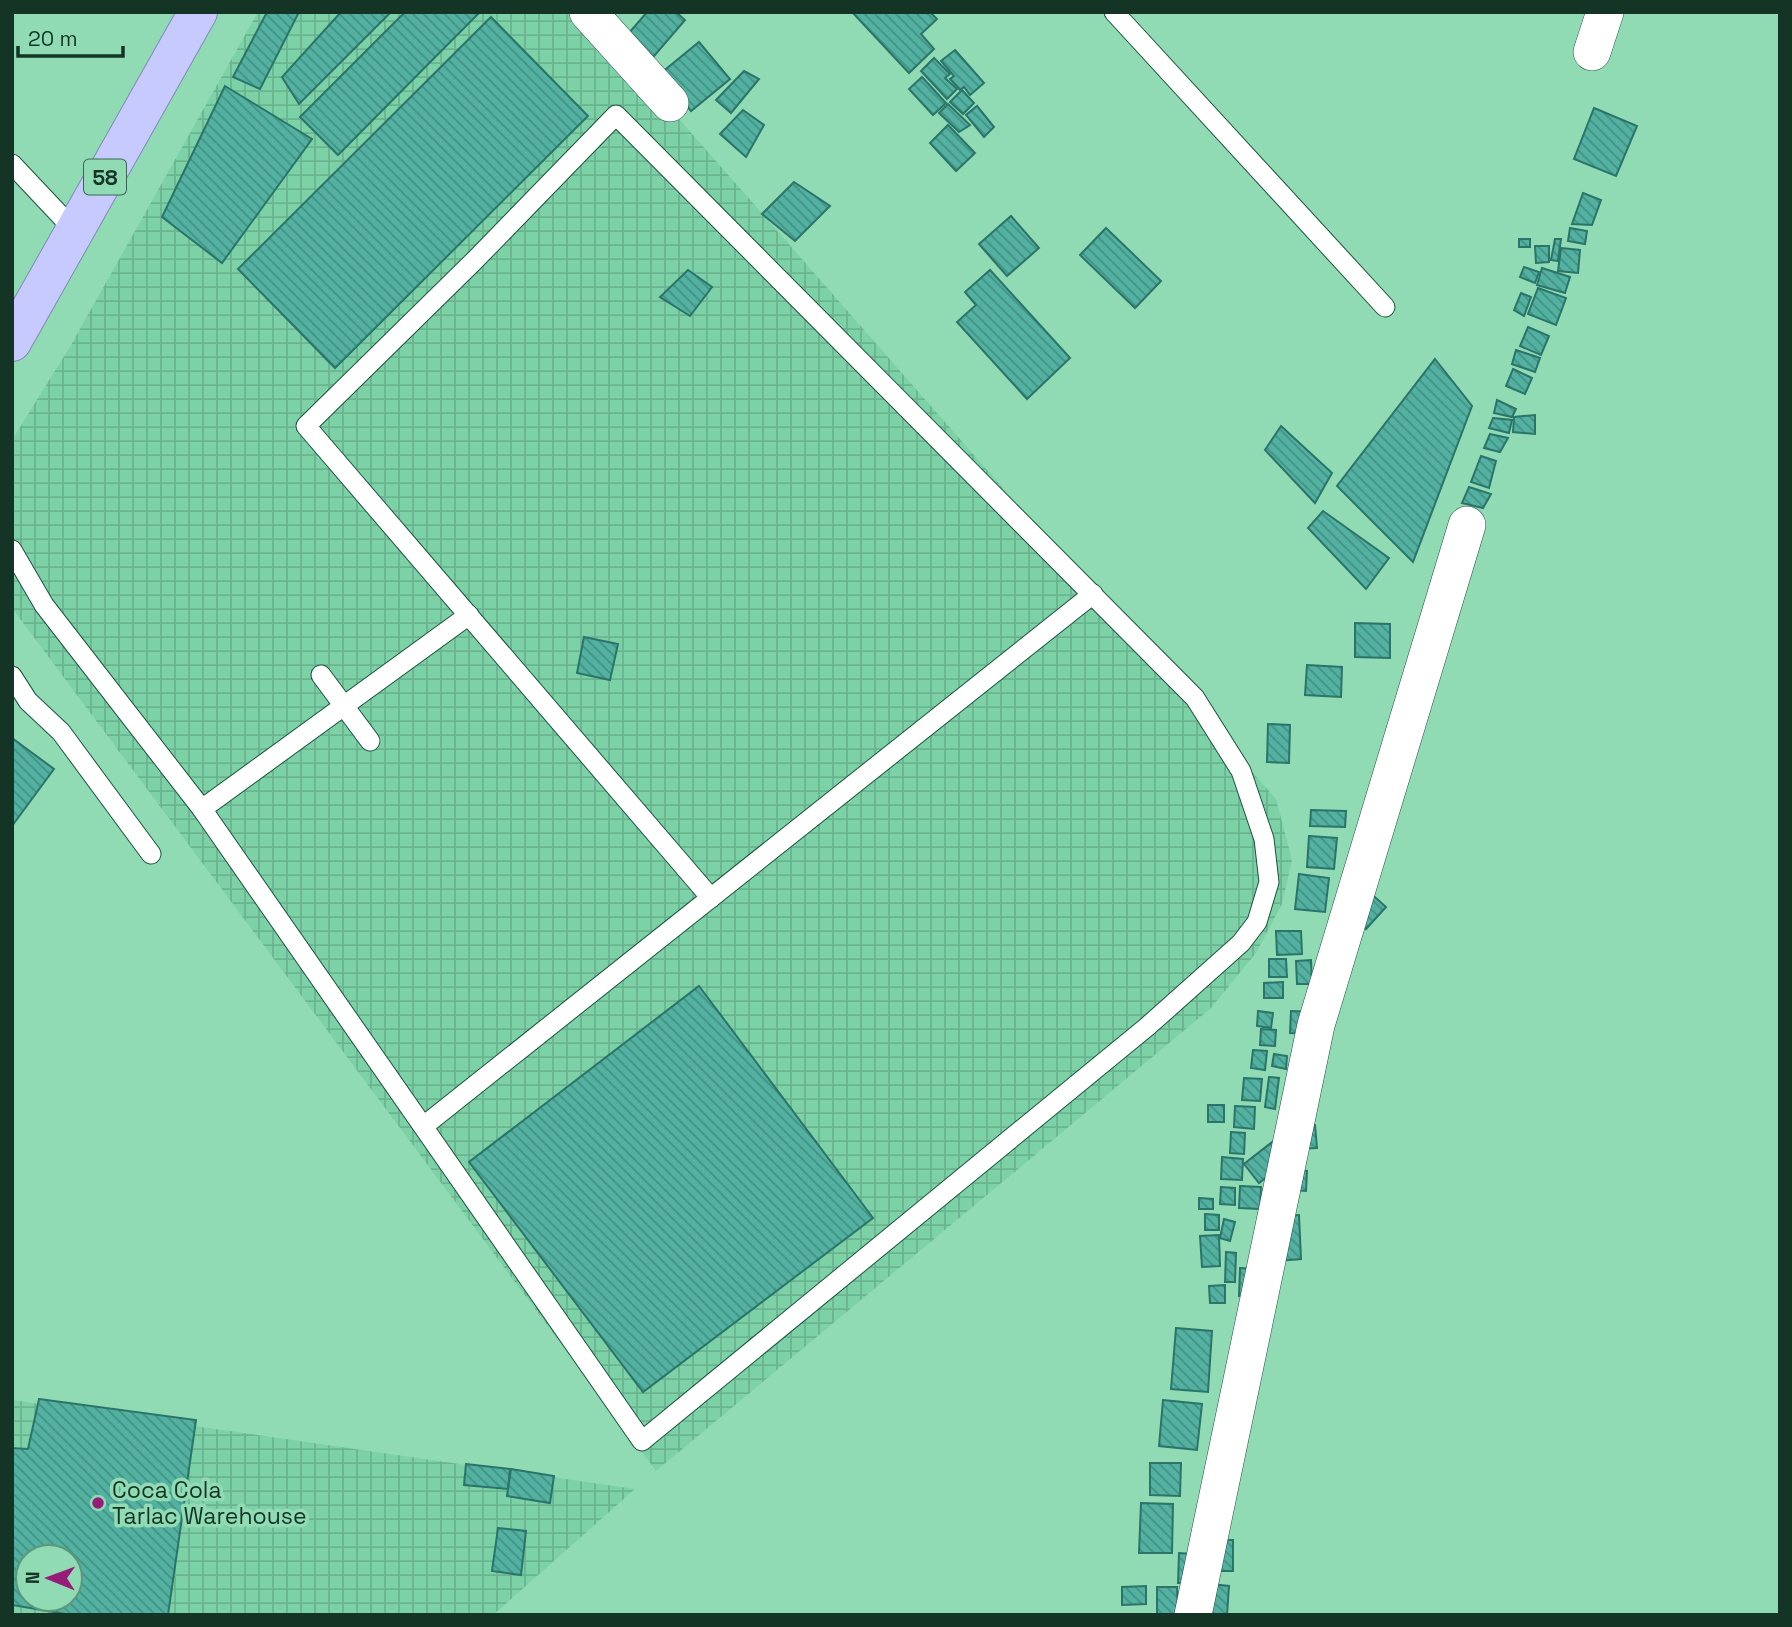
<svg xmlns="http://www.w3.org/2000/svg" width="1792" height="1627" font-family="'Space Grotesk',sans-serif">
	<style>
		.industrial { fill: url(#industrial-grid); fill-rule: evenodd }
		.building { fill: url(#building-back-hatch); stroke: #2b7469; stroke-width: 2; fill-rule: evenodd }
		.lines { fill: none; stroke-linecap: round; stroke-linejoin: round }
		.service-casing { stroke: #1a543b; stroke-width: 21 }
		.minor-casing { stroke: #1a543b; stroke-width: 38 }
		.trunk-casing { stroke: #7e8cb2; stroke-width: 40 }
		.service { stroke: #fff; stroke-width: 19 }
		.minor { stroke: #fff; stroke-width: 37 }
		.trunk { stroke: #c6cafe; stroke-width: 38 }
		.poi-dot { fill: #961c77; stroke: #90dbb4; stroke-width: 2.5 }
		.labels { text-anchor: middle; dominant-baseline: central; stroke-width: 7; stroke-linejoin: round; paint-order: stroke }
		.shield { fill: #90dbb4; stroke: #396650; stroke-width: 2 }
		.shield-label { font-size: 21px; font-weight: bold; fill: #143425 }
		.poi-label { font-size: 23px; fill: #143425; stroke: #90dbb4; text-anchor: start }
	</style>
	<defs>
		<pattern id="industrial-grid" width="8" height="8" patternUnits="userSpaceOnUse" patternTransform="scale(1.75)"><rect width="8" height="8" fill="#7cd1a6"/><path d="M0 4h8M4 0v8" fill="none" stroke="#6ab48f"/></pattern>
		<pattern id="building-back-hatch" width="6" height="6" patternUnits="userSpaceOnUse" patternTransform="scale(1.75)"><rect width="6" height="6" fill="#52b1a1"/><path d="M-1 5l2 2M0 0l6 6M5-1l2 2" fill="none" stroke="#439183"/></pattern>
	</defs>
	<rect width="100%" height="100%" fill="#90dbb4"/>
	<!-- industrial -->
	<g class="industrial">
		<path d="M 258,12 L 585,12 L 1276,799 L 1292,860 L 1282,904 L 1256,953 L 1211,1008 L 656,1471 L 12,608 L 12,440 L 71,345 Z"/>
		<path d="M 12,1400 L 635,1489 L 493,1615 L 12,1615 ZM 28,1557 L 70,1557 L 70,1599 L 28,1599 Z"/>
	</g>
	<!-- building -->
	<g class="building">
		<path d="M 267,12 L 299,12 L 260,89 L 233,77 Z"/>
		<path d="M 341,12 L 391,12 L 299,104 L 282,77 Z"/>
		<path d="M 405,12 L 480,12 L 338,155 L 300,117 Z"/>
		<path d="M 647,12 L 676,12 L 685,20 L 648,63 L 623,40 Z"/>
		<path d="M 852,12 L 930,12 L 937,19 L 921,34 L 934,49 L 909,73 Z"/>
		<path d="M 491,17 L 588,116 L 335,368 L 238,269 Z"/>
		<path d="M 699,42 L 730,79 L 691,111 L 660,74 Z"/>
		<path d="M 955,50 L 984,83 L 970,95 L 964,87 L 960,90 L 950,79 L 954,76 L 941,61 Z"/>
		<path d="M 934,58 L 950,74 L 945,78 L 957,89 L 947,99 L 921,71 Z"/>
		<path d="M 744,71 L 759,79 L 731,113 L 716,100 Z"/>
		<path d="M 922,77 L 946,103 L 933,115 L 909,89 Z"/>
		<path d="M 225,86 L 312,139 L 222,263 L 162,217 Z"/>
		<path d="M 962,90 L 974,103 L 963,114 L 950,102 Z"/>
		<path d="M 948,104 L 970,125 L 959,132 L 939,113 Z"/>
		<path d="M 977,106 L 994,127 L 984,137 L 966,115 Z"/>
		<path d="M 1594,108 L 1637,126 L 1616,176 L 1574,159 Z"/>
		<path d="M 743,110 L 764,125 L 746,157 L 720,134 Z"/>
		<path d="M 948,125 L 975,153 L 956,171 L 930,143 Z"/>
		<path d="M 794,182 L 830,206 L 795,241 L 762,214 Z"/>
		<path d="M 1583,193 L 1601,200 L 1592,225 L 1572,224 Z"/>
		<path d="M 1011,216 L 1039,248 L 1007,276 L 979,244 Z"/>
		<path d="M 1106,228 L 1161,281 L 1135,308 L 1080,255 Z"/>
		<path d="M 1570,228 L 1587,231 L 1585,244 L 1568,241 Z"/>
		<rect x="1519" y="239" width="11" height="8"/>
		<path d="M 1555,239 L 1561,239 L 1558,261 L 1551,260 Z"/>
		<path d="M 1535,246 L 1549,246 L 1549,262 L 1536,263 Z"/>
		<path d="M 1561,248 L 1580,250 L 1578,273 L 1558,271 Z"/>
		<path d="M 1524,267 L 1539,272 L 1535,283 L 1520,277 Z"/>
		<path d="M 1542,268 L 1570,277 L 1565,293 L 1537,285 Z"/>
		<path d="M 688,270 L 712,287 L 690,316 L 660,297 Z"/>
		<path d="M 990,270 L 1070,358 L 1027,399 L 957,322 L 976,305 L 965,292 Z"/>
		<path d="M 1538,288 L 1566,298 L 1556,325 L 1528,314 Z"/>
		<path d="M 1521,293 L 1531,297 L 1524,316 L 1514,310 Z"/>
		<path d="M 1528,327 L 1549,336 L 1541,355 L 1520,346 Z"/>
		<path d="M 1516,350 L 1540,358 L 1535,372 L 1512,364 Z"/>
		<path d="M 1435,359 L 1472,406 L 1413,562 L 1337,486 Z"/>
		<path d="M 1513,369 L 1532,378 L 1525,394 L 1506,386 Z"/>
		<path d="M 1497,400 L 1516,409 L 1512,417 L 1494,413 Z"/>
		<path d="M 1535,415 L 1535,434 L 1513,432 L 1514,417 Z"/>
		<path d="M 1493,418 L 1512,420 L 1509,433 L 1489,428 Z"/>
		<path d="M 1281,426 L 1332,473 L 1315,503 L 1265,450 Z"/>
		<path d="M 1490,434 L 1508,438 L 1500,452 L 1484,448 Z"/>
		<path d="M 1481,456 L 1496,461 L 1489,488 L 1471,482 Z"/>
		<path d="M 1469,487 L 1491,494 L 1483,508 L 1462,503 Z"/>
		<path d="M 1323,511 L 1389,558 L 1366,589 L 1308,528 Z"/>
		<path d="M 1355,623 L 1390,624 L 1390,658 L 1355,657 Z"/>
		<path d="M 584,637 L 618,644 L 610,680 L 577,673 Z"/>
		<path d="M 1307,665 L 1342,667 L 1341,697 L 1305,695 Z"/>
		<path d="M 1268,724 L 1290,725 L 1289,763 L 1267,762 Z"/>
		<path d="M 12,738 L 54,769 L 12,826 Z"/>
		<path d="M 1311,810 L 1346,811 L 1345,827 L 1310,826 Z"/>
		<path d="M 1309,836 L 1337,838 L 1334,869 L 1307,867 Z"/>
		<path d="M 1299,874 L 1329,878 L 1325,912 L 1295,909 Z"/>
		<path d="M 1367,890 L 1386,907 L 1366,929 L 1346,912 Z"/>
		<path d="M 1276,931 L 1301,931 L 1302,954 L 1277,955 Z"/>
		<path d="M 1269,959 L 1286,959 L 1287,977 L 1269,977 Z"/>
		<path d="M 1311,960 L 1312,984 L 1297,984 L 1296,961 Z"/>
		<path d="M 1283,982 L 1283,998 L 1264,998 L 1264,983 Z"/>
		<path d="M 699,986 L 873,1218 L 643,1392 L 469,1162 Z"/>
		<path d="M 1258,1011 L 1273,1013 L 1271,1028 L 1257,1026 Z"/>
		<path d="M 1291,1011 L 1314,1012 L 1313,1034 L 1290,1033 Z"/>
		<path d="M 1261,1029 L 1276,1030 L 1275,1046 L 1260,1045 Z"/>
		<path d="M 1253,1050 L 1267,1051 L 1265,1070 L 1251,1068 Z"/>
		<path d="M 1274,1054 L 1287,1056 L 1286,1069 L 1272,1066 Z"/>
		<path d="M 1269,1077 L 1279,1078 L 1275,1109 L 1265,1107 Z"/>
		<path d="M 1244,1078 L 1262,1079 L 1260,1101 L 1242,1100 Z"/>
		<rect x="1208" y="1105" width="16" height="17"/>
		<path d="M 1235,1106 L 1255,1107 L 1254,1129 L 1234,1127 Z"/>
		<path d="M 1315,1125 L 1317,1148 L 1288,1149 L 1287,1126 Z"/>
		<path d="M 1231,1132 L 1245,1133 L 1244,1154 L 1230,1153 Z"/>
		<path d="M 1276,1139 L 1290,1159 L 1259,1183 L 1244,1164 Z"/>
		<path d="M 1222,1157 L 1243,1159 L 1242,1180 L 1221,1179 Z"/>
		<path d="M 1281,1169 L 1307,1171 L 1306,1191 L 1279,1189 Z"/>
		<path d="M 1240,1186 L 1261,1187 L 1260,1209 L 1239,1208 Z"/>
		<path d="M 1221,1187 L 1235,1188 L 1235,1205 L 1220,1204 Z"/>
		<path d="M 1199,1198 L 1213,1199 L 1213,1209 L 1199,1209 Z"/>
		<path d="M 1205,1214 L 1219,1215 L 1219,1230 L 1205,1230 Z"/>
		<path d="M 1299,1215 L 1301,1259 L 1278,1261 L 1277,1216 Z"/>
		<path d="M 1224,1219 L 1235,1222 L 1230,1241 L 1220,1238 Z"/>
		<path d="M 1219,1235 L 1220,1266 L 1202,1267 L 1200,1236 Z"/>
		<path d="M 1226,1252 L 1236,1253 L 1235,1282 L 1225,1282 Z"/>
		<path d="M 1240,1268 L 1258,1269 L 1256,1297 L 1239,1296 Z"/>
		<path d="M 1225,1285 L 1225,1303 L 1210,1303 L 1209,1286 Z"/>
		<path d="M 1176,1328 L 1212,1331 L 1208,1392 L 1171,1389 Z"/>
		<path d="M 39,1399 L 196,1420 L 168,1615 L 71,1615 L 12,1605 L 12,1448 L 28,1449 ZM 28,1557 L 70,1557 L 70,1599 L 28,1599 Z"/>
		<path d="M 1163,1400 L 1202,1404 L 1197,1450 L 1159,1446 Z"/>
		<path d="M 1150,1463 L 1181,1463 L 1180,1496 L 1150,1495 Z"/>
		<path d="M 466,1464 L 510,1469 L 508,1489 L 464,1485 Z"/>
		<path d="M 511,1469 L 554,1476 L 550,1503 L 507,1496 Z"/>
		<path d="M 1141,1503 L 1173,1504 L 1172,1553 L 1139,1553 Z"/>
		<path d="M 498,1528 L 526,1531 L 521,1575 L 492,1571 Z"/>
		<rect x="1203" y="1540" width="30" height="31"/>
		<path d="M 1179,1553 L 1191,1554 L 1191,1583 L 1178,1583 Z"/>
		<path d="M 1201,1583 L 1229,1586 L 1227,1615 L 1199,1615 Z"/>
		<path d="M 1146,1586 L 1146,1604 L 1122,1605 L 1122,1587 Z"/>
		<path d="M 1157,1587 L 1177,1587 L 1178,1615 L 1157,1615 Z"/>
	</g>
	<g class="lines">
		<!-- service casing -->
		<g class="service-casing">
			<g id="service">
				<path d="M 1114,12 L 1385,307"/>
				<path d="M 12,164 L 76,232"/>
				<path d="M 12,550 L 44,605 L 202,809 L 642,1441 L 1148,1026 L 1241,943 L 1257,922 L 1269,882 L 1264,839 L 1241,771 L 1195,698 L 616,115 L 475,260 L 306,426 L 711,898"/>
				<path d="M 321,675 L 370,741"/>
				<path d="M 12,676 L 28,701 L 61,732 L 151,854"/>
				<path d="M 202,809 L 469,615"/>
				<path d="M 425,1125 L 1093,594"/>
			</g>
		</g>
		<!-- minor casing -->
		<g class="minor-casing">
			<g id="minor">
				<path d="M 588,12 L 670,103"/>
				<path d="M 1592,52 L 1605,12"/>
				<path d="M 1193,1615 L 1316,1025 L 1467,525"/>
			</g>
		</g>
		<!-- trunk casing -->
		<g class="trunk-casing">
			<path id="trunk" d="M 12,342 L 198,12"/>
		</g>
		<!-- service -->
		<use href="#service" class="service"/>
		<!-- minor -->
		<use href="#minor" class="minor"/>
		<!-- trunk -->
		<use href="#trunk" class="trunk"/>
	</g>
	<!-- markers -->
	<circle class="poi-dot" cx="98" cy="1503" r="7"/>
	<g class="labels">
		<!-- shield labels -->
		<rect class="shield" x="84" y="159.5" width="42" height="35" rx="5"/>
		<g class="shield-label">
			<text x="105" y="177">58</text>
		</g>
		<!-- poi labels -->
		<g class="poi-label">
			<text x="112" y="1490">Coca Cola<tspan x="112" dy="26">Tarlac Warehouse</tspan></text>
		</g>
	</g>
	<!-- border -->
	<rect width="1792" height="1627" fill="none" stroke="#143425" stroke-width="28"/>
	<!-- north arrow -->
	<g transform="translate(49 1578) rotate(271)"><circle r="33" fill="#90dbb4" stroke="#5e987b" stroke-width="2"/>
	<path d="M0-5L12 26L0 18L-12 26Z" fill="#961c77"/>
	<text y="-10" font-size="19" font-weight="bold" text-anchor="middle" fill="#143425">N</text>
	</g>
	<!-- scale -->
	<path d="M18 46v10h105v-10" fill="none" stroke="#143425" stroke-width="3.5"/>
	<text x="28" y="46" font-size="21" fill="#143425" stroke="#90dbb4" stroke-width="5" paint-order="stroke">20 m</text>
</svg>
